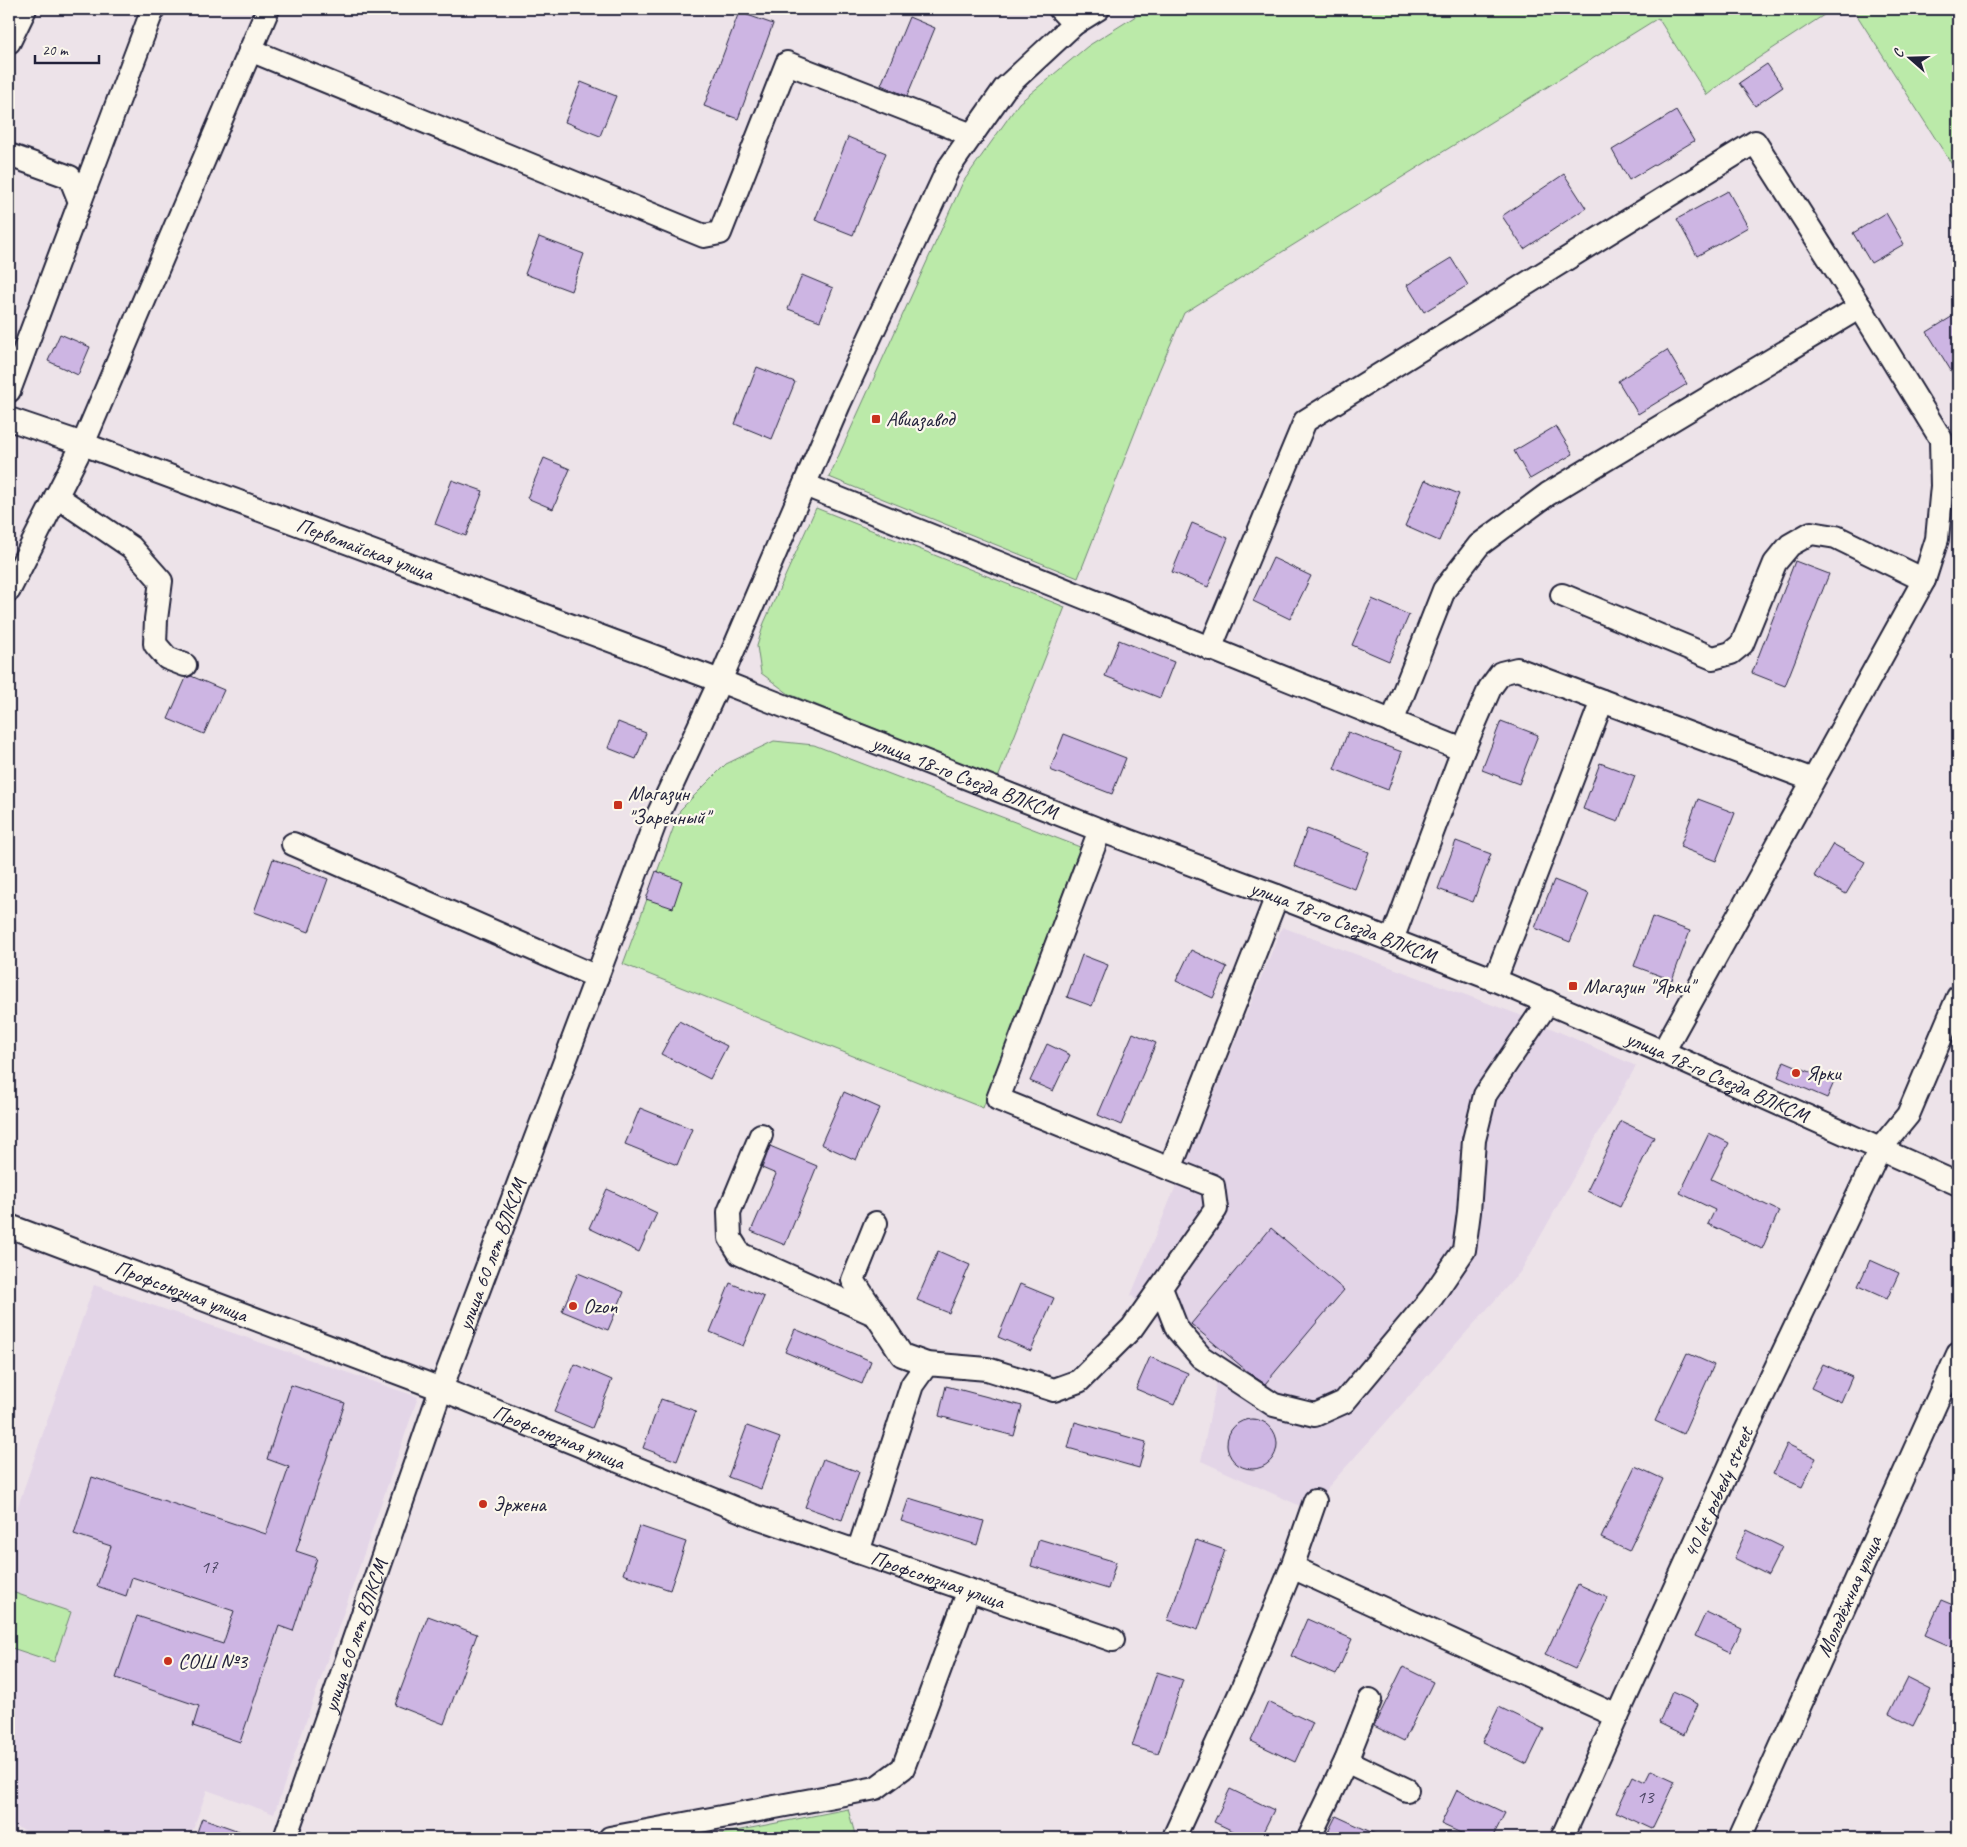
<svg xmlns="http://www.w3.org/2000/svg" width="1967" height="1847" font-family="Caveat,sans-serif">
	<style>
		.built { fill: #e3d5e7 }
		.green { fill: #bbeaa9; stroke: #6e8672 }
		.building { fill: #cdb5e3; stroke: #22223b }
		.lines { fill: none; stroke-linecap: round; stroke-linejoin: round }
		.minor-casing { stroke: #22223b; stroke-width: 26 }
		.minor { stroke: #fbf7ec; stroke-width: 22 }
		.poi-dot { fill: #c8321e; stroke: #fbf7ec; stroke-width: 2 }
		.labels { text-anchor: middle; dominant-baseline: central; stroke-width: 4.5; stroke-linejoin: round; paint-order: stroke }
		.number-label { font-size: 19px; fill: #4d4765 }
		.poi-label { font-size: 21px; fill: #22223b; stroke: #fbf7ec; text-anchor: start }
		.street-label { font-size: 21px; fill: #22223b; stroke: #fbf7ec }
	</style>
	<rect width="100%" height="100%" fill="#ede3e9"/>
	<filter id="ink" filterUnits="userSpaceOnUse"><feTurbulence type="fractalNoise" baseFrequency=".02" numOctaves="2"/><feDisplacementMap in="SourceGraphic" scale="10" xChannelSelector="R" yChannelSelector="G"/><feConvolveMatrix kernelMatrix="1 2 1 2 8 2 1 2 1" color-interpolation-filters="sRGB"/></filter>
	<g filter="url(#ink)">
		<!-- built -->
		<g class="built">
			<path d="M 1282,927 L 1528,1018 L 1636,1066 L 1521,1271 L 1329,1486 L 1318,1514 L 1201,1461 L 1217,1380 L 1131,1295 Z"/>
			<path d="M 94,1285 L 418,1397 L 274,1814 L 207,1790 L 190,1838 L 48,1838 L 9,1825 L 9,1532 Z"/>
		</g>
		<!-- green -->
		<g class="green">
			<path d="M 1147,9 L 1833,9 L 1734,74 L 1707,95 L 1658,18 L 1184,313 L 1159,371 L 1078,578 L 829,477 L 963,182 L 1019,103 L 1088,46 Z"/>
			<path d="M 1853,9 L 1958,9 L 1958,174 Z"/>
			<path d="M 816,508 L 1065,607 L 998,778 L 789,694 L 761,673 L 757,646 L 764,623 Z"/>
			<path d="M 774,741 L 814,745 L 1080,847 L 983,1108 L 623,964 L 680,810 L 726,764 Z"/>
			<path d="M 9,1591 L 71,1612 L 54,1662 L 9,1647 Z"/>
			<path d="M 848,1809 L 856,1838 L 696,1838 L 705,1837 Z"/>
		</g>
		<!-- building -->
		<g class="building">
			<path d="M 739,12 L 773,24 L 738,119 L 704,106 Z"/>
			<path d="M 909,17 L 935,28 L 907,96 L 881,85 Z"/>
			<path d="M 1767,64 L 1783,87 L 1755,106 L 1739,83 Z"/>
			<path d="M 581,82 L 616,96 L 600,136 L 565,122 Z"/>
			<path d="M 1676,111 L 1694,141 L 1629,180 L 1612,150 Z"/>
			<path d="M 848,137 L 886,153 L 853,235 L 815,220 Z"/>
			<path d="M 1564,174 L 1586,208 L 1524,249 L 1502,216 Z"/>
			<path d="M 1728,191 L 1748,227 L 1697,256 L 1677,219 Z"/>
			<path d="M 1886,213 L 1904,244 L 1871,263 L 1853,233 Z"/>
			<path d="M 539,237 L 584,254 L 571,291 L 525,274 Z"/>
			<path d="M 1451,258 L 1468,285 L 1424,312 L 1407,285 Z"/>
			<path d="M 802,275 L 833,288 L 820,321 L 788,309 Z"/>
			<path d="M 1958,313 L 1958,382 L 1927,332 Z"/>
			<path d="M 60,334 L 90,347 L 78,375 L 48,361 Z"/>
			<path d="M 1667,350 L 1687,384 L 1638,414 L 1618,381 Z"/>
			<path d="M 757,367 L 795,382 L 772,439 L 735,424 Z"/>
			<path d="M 1556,426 L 1573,454 L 1530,479 L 1514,451 Z"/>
			<path d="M 544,458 L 570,469 L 553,509 L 527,498 Z"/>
			<path d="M 452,480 L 483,491 L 466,536 L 435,524 Z"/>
			<path d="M 1425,480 L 1459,494 L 1439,541 L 1405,526 Z"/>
			<path d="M 1192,523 L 1228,538 L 1208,587 L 1172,572 Z"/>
			<path d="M 1273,558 L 1311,576 L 1290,619 L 1253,601 Z"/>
			<path d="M 1795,561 L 1829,574 L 1785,686 L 1752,673 Z"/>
			<path d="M 1372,599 L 1409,615 L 1389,661 L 1352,645 Z"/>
			<path d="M 1119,640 L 1174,662 L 1160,698 L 1105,676 Z"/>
			<path d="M 191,676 L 224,690 L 204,734 L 168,719 L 186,678 Z"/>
			<path d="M 1501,721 L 1538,735 L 1519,784 L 1482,770 Z"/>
			<path d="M 618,722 L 646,733 L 636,759 L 608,748 Z"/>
			<path d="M 1348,732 L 1402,752 L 1388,790 L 1334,769 Z"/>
			<path d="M 1064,734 L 1126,758 L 1112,794 L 1050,770 Z"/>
			<path d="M 1600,763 L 1635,776 L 1618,822 L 1583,809 Z"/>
			<path d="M 1698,799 L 1735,813 L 1716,861 L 1680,847 Z"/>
			<path d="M 1307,829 L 1369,852 L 1355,889 L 1294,866 Z"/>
			<path d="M 1456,841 L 1491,854 L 1473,902 L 1438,889 Z"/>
			<path d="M 1833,844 L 1865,862 L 1846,894 L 1814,876 Z"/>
			<path d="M 273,859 L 328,879 L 309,932 L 254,912 Z"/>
			<path d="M 656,871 L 682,881 L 673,908 L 646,899 Z"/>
			<path d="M 1554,880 L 1589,894 L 1570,942 L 1535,928 Z"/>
			<path d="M 1652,917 L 1690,931 L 1672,980 L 1634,966 Z"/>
			<path d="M 1191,950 L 1227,967 L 1213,998 L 1176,981 Z"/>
			<path d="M 1082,955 L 1108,965 L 1092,1006 L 1067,997 Z"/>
			<path d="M 679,1021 L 727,1046 L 710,1079 L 661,1054 Z"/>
			<path d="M 1133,1033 L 1156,1043 L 1121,1125 L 1098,1115 Z"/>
			<path d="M 1047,1044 L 1070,1055 L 1053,1091 L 1030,1081 Z"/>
			<path d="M 1784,1061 L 1834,1082 L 1827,1098 L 1778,1077 Z"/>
			<path d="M 844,1092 L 880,1108 L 856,1160 L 821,1144 Z"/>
			<path d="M 640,1108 L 692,1129 L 677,1165 L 625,1144 Z"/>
			<path d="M 1621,1121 L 1654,1137 L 1620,1207 L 1587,1191 Z"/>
			<path d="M 1709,1133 L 1729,1143 L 1711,1179 L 1779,1211 L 1762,1249 L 1708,1224 L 1715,1210 L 1680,1193 Z"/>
			<path d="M 770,1146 L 817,1166 L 785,1245 L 751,1231 L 776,1174 L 762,1168 Z"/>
			<path d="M 607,1189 L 657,1213 L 639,1252 L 589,1228 Z"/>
			<path d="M 1271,1228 L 1344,1290 L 1265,1384 L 1253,1376 L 1191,1324 Z"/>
			<path d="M 938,1251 L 970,1265 L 949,1313 L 917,1300 Z"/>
			<path d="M 1870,1260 L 1899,1273 L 1887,1299 L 1858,1286 Z"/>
			<path d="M 578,1273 L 624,1292 L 608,1330 L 562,1311 Z"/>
			<path d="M 730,1283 L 764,1297 L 743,1346 L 710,1332 Z"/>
			<path d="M 1020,1284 L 1054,1298 L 1031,1351 L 998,1337 Z"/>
			<path d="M 795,1329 L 871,1361 L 862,1384 L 785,1352 Z"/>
			<path d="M 1687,1353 L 1714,1365 L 1683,1434 L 1655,1421 Z"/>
			<path d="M 1150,1357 L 1188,1373 L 1174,1405 L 1136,1389 Z"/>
			<path d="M 575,1364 L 612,1380 L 592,1428 L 554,1412 Z"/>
			<path d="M 1823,1364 L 1852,1377 L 1841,1402 L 1811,1388 Z"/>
			<path d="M 291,1385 L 345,1403 L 296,1551 L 317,1558 L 293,1631 L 279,1626 L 240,1742 L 193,1726 L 199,1706 L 116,1678 L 137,1616 L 223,1644 L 234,1611 L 132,1577 L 126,1596 L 97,1586 L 111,1546 L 74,1534 L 92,1477 L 266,1534 L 289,1467 L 267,1459 Z"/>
			<path d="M 946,1386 L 1022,1406 L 1014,1436 L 939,1416 Z"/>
			<path d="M 661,1399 L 696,1411 L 677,1461 L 643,1448 Z"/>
			<circle cx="1252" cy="1444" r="25"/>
			<path d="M 1075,1422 L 1146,1442 L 1139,1468 L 1068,1448 Z"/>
			<path d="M 747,1426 L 780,1438 L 761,1489 L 728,1477 Z"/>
			<path d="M 1787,1444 L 1816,1458 L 1802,1487 L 1773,1474 Z"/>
			<path d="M 823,1459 L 859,1472 L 842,1520 L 805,1507 Z"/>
			<path d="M 1635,1466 L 1663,1479 L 1629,1551 L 1601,1538 Z"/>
			<path d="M 909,1498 L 984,1521 L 977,1545 L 901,1521 Z"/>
			<path d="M 639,1526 L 686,1542 L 670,1590 L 623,1574 Z"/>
			<path d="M 1747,1530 L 1782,1547 L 1768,1575 L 1734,1558 Z"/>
			<path d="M 1039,1539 L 1116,1562 L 1108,1589 L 1031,1566 Z"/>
			<path d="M 1196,1540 L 1225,1550 L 1198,1630 L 1168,1620 Z"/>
			<path d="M 1578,1584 L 1608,1598 L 1575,1669 L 1545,1655 Z"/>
			<path d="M 1941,1600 L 1958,1607 L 1958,1634 L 1952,1647 L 1925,1635 Z"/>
			<path d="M 1706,1612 L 1742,1629 L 1730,1652 L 1695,1636 Z"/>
			<path d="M 428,1616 L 477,1634 L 444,1724 L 395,1705 Z"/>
			<path d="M 1307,1619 L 1352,1639 L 1336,1675 L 1291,1656 Z"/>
			<path d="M 1403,1667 L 1433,1682 L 1404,1741 L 1374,1726 Z"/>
			<path d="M 1157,1672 L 1183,1680 L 1158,1754 L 1132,1746 Z"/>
			<path d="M 1907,1678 L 1931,1690 L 1913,1726 L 1889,1714 Z"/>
			<path d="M 1672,1692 L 1698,1704 L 1684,1735 L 1659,1723 Z"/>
			<path d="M 1268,1702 L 1313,1723 L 1295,1762 L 1251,1741 Z"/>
			<path d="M 1499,1707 L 1544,1729 L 1527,1764 L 1482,1742 Z"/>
			<path d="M 1651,1770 L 1675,1781 L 1652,1829 L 1616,1812 L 1633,1776 L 1645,1782 Z"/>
			<path d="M 1230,1789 L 1274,1810 L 1260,1838 L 1248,1838 L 1214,1822 Z"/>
			<path d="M 1457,1790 L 1505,1813 L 1492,1838 L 1472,1838 L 1441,1824 Z"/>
			<path d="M 1336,1816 L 1384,1838 L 1325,1838 Z"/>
			<path d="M 202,1818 L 253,1836 L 252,1838 L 195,1838 Z"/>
		</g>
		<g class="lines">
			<!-- minor casing -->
			<g class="minor-casing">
				<g id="minor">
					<path d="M 1060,9 L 1074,24"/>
					<path d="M 9,42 L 25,9"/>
					<path d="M 250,50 L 704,236 L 720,233 L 787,63 L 972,135"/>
					<path d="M 9,155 L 70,177 L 80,202 L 9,391"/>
					<path d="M 80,202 L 153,9"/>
					<path id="s1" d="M 9,419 L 83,444 L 720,681 L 1100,830 L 1277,896 L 1495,980 L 1663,1052 L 1958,1184"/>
					<path d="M 805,485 L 1463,750 L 1392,940"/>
					<path d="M 56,496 L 131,547 L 161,581 L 156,619 L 155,644 L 167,658 L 185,665"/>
					<path d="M 9,590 L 83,444 L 268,9"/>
					<path d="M 1562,595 L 1713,658 L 1731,653 L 1742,644 L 1775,563 L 1790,545 L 1811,533 L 1836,537 L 1924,580"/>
					<path d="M 1210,649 L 1305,421 L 1755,142 L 1860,307 L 1941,439 L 1942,486 L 1937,539 L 1924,580 L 1663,1052"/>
					<path d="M 1392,722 L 1444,590 L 1479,545 L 1548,494 L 1860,307"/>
					<path d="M 1463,750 L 1490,688 L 1501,673 L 1517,669 L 1813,780"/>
					<path d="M 1100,830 L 998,1099 L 1170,1169 L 1277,896"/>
					<path d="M 293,844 L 597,977"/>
					<path d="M 1495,980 L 1602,701"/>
					<path d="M 761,1135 L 729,1212 L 730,1238 L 740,1254 L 876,1315"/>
					<path d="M 876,1223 L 853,1280 L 902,1355 L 927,1364"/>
					<path id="s2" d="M 9,1226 L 441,1389 L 754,1516 L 1113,1640"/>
					<path d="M 1161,1288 L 1177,1329 L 1201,1357 L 1274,1405 L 1315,1415 L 1344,1402 L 1432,1297 L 1464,1250 L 1469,1212 L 1474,1140 L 1485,1095 L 1548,1002"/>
					<path d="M 858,1552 L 912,1385 L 927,1364 L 987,1369 L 1054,1390 L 1079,1381 L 1132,1328 L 1216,1209 L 1213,1186 L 1170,1169"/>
					<path d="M 1292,1567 L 1315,1501"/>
					<path d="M 1346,1761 L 1407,1790"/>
					<path d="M 1175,1835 L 1243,1687 L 1292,1567 L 1617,1716"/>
					<path id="s3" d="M 285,1838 L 441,1389 L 658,815 L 720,681 L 839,404 L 948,169 L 1005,88 L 1074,24 L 1098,9"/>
					<path d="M 610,1838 L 876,1788 L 903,1768 L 969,1590"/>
					<path d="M 1309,1838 L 1346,1761 L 1370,1700"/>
					<path id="s4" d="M 1562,1838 L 1743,1437 L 1880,1149 L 1908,1115 L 1958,997"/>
					<path id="s5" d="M 1740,1838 L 1958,1354"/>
				</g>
			</g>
			<!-- minor -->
			<use href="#minor" class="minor"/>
		</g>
	</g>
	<!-- markers -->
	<g class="poi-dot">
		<rect x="871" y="414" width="10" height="10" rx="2.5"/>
		<rect x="613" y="800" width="10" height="10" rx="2.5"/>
		<rect x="1568" y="981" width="10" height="10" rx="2.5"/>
		<circle cx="1796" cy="1073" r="5"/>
		<circle cx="573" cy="1306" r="5"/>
		<circle cx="483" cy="1504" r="5"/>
		<circle cx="168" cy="1661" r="5"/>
	</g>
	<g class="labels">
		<!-- number labels -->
		<g class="number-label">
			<text x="209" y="1567">17</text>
			<text x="1645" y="1797">13</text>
		</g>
		<!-- poi labels -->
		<g class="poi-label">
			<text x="886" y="419">Авиазавод</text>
			<text x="628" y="793">Магазин<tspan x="628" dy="24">"Заречный"</tspan></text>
			<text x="1583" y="986">Магазин "Ярки"</text>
			<text x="1806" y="1073">Ярки</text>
			<text x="583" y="1306">Ozon</text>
			<text x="493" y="1504">Эржена</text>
			<text x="178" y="1661">СОШ №3</text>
		</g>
		<!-- street labels -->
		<g class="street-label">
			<text stroke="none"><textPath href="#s1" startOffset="379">Первомайская улица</textPath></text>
			<text stroke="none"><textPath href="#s1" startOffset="1021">улица 18-го Съезда ВЛКСМ</textPath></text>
			<text stroke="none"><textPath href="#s1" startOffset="1426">улица 18-го Съезда ВЛКСМ</textPath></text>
			<text stroke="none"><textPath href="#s1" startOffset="1831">улица 18-го Съезда ВЛКСМ</textPath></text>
			<text stroke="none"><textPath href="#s3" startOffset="619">улица 60 лет ВЛКСМ</textPath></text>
			<text stroke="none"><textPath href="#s2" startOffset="184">Профсоюзная улица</textPath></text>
			<text stroke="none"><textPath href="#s2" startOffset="589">Профсоюзная улица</textPath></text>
			<text stroke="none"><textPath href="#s4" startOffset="379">40 let pobedy street</textPath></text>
			<text stroke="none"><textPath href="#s2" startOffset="994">Профсоюзная улица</textPath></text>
			<text stroke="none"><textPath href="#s5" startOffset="265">Молодёжная улица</textPath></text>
			<text stroke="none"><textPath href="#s3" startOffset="214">улица 60 лет ВЛКСМ</textPath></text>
		</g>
	</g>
	<!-- margin -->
	<rect width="1967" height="1847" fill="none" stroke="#fbf7ec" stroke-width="30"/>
	<rect x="15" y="15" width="1937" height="1817" fill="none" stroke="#22223b" stroke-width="2" filter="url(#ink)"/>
	<!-- north arrow -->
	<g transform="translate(1910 58) rotate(290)" stroke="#fbf7ec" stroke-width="4" paint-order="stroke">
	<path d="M0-4L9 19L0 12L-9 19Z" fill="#22223b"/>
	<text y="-8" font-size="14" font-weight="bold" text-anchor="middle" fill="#22223b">С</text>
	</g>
	<!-- scale -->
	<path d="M35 55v8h64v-8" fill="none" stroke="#22223b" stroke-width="2.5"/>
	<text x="42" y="55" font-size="15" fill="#22223b" stroke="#fbf7ec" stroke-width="4" paint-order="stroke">20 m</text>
</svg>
